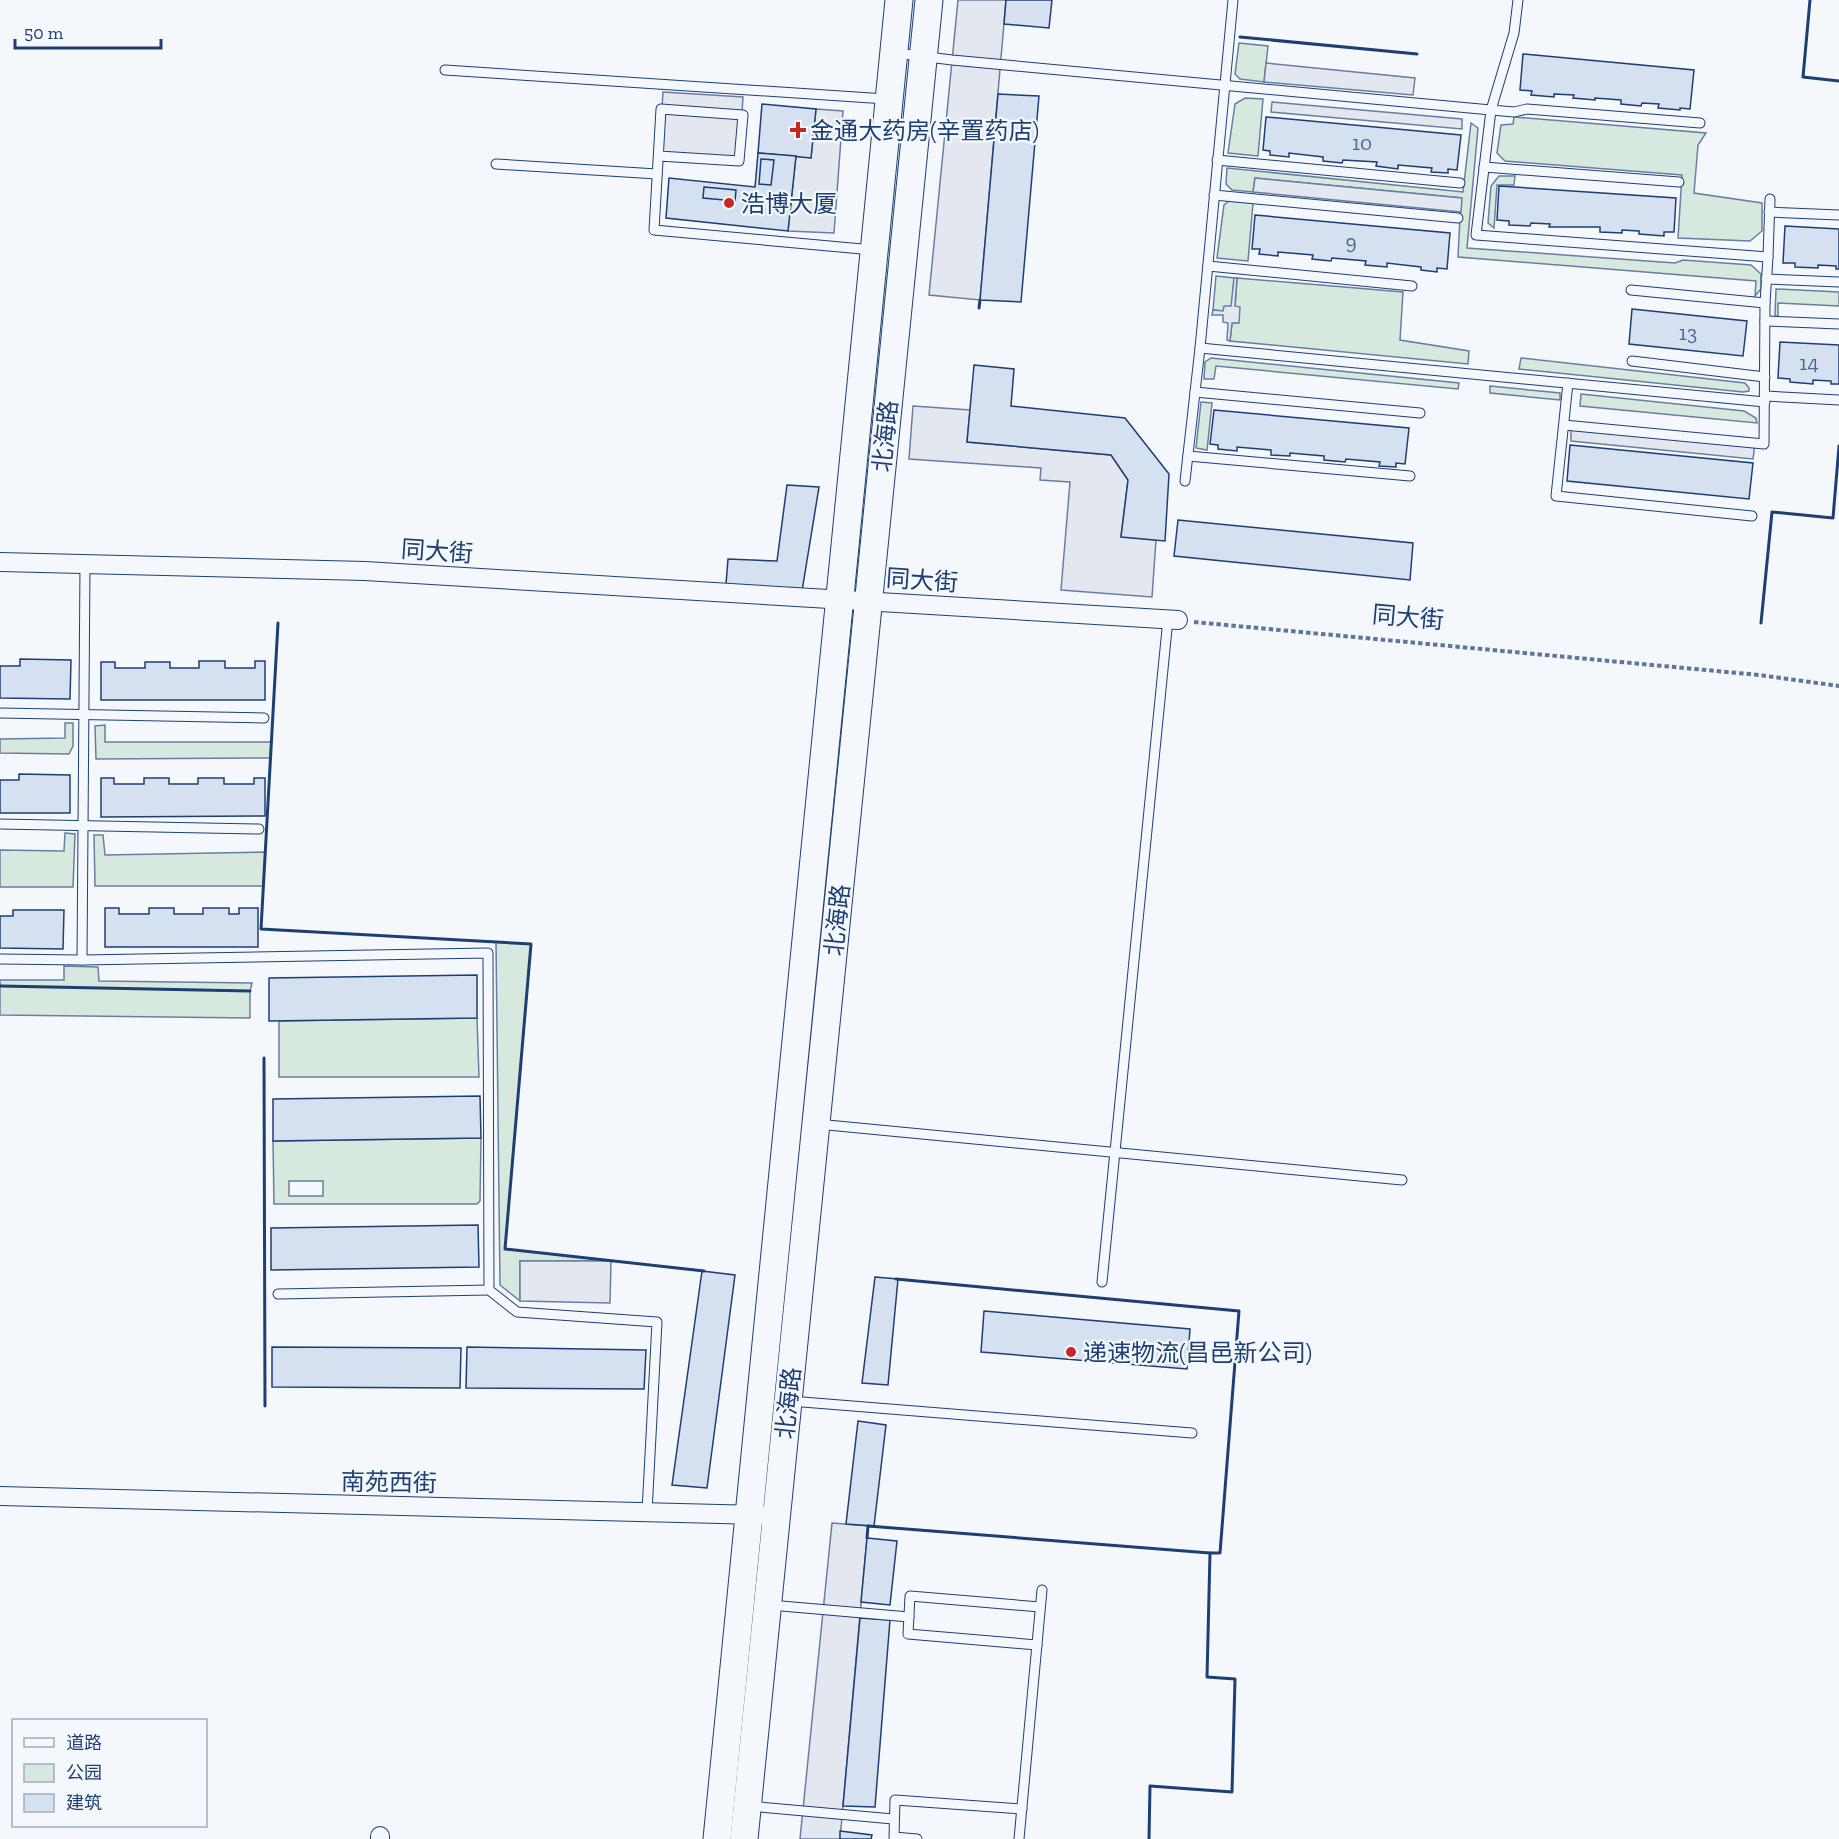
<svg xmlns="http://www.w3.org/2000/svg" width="1839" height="1839" font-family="'Zilla Slab','Noto Sans SC',serif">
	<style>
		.green { fill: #d7e8df; stroke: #687fa3; stroke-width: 1.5; fill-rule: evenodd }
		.parking { fill: #e3e8f0; stroke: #687fa3; stroke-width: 1.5 }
		.building { fill: #d5e0f0; stroke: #1d3f73; stroke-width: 1.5 }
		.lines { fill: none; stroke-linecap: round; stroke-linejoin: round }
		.lane-casing { stroke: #1d3f73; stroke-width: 11 }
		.street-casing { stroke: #1d3f73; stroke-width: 20 }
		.primary-casing { stroke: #1d3f73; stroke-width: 29 }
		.path { stroke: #5e769c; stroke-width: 4; stroke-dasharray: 4.5 3; stroke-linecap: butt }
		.lane { stroke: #f4f7fb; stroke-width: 9 }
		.street { stroke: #f4f7fb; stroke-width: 18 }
		.primary { stroke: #f4f7fb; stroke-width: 27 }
		.wall { stroke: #1d3f73; stroke-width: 3 }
		.poi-dot { fill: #c62828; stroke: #f4f7fb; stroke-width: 2 }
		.labels { text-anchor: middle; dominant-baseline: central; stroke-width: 4.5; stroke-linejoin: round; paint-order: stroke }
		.number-label { font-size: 21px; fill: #4b6792 }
		.poi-label { font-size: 24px; fill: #1d3f73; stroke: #f4f7fb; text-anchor: start }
		.street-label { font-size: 24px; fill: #1d3f73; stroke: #f4f7fb }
	</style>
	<rect width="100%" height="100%" fill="#f4f7fb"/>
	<!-- green -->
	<g class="green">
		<path d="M 1239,43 L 1268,46 L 1264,82 L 1240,79 L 1235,74 Z"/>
		<path d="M 1245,98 L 1263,99 L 1258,156 L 1228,153 L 1235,104 Z"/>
		<path d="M 1514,117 L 1706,133 L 1698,145 L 1694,193 L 1762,203 L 1762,231 L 1750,241 L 1678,238 L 1682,175 L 1505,161 L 1497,153 L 1501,125 L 1513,124 Z"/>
		<path d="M 1471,123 L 1478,128 L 1467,248 L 1675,263 L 1683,260 L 1751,265 L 1761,274 L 1761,289 L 1755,296 L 1756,281 L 1458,257 L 1461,198 L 1255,178 L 1253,192 L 1232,190 L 1226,184 L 1227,168 L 1463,192 Z"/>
		<path d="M 1499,176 L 1515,176 L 1514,185 L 1497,185 L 1494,228 L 1488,223 L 1491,186 Z"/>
		<path d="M 1229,201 L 1253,203 L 1248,261 L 1217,258 L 1224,205 Z"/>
		<path d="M 1216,276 L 1234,278 L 1232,306 L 1224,311 L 1213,310 Z"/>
		<path d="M 1237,278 L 1403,292 L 1400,340 L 1469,351 L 1468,364 L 1230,341 L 1232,323 L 1238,323 L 1235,307 Z"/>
		<path d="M 1776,289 L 1839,292 L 1839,306 L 1778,303 L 1778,316 L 1775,316 Z"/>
		<path d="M 1211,358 L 1459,383 L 1458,389 L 1216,366 L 1214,379 L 1204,379 L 1205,362 Z"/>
		<path d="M 1521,358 L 1745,383 L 1749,388 L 1749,391 L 1743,392 L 1519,369 Z"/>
		<path d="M 1490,386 L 1560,393 L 1560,400 L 1490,393 Z"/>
		<path d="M 1581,394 L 1744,411 L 1756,418 L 1757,423 L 1580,406 Z"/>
		<path d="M 1201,402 L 1212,403 L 1207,450 L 1196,448 Z"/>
		<path d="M 65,723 L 73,723 L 73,746 L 69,754 L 0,753 L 0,739 L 65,738 Z"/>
		<path d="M 105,725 L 105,742 L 271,742 L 270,758 L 96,759 L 95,726 Z"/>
		<path d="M 65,833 L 75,834 L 73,887 L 0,887 L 0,850 L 64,851 Z"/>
		<path d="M 94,835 L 103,835 L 105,855 L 265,852 L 263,886 L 95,886 Z"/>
		<path d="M 496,942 L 531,944 L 505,1249 L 611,1261 L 520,1261 L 520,1301 L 500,1285 Z"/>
		<path d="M 64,966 L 98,967 L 99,981 L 252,983 L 250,991 L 250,1018 L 0,1015 L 0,980 L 64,980 Z"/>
		<path d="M 477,1018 L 479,1077 L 279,1077 L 279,1021 Z"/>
		<path d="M 481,1138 L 480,1201 L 477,1204 L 274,1204 L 273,1141 ZM 289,1181 L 323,1181 L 323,1196 L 289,1196 Z"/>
	</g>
	<!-- parking -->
	<g class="parking">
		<path d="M 958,0 L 1006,0 L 980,300 L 929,295 Z"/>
		<path d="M 1266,63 L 1415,78 L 1413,95 L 1264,82 Z"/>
		<path d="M 663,92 L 743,97 L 739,161 L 659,156 Z"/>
		<path d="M 1272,102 L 1462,119 L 1462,129 L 1271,112 Z"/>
		<path d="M 816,109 L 843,111 L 834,233 L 788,231 L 796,156 L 811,158 Z"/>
		<path d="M 1255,178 L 1462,198 L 1461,212 L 1253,192 Z"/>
		<path d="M 1234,278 L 1237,278 L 1235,306 L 1240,307 L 1239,323 L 1232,323 L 1230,341 L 1227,340 L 1228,323 L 1223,322 L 1223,315 L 1212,315 L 1213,310 L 1223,311 L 1224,306 L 1231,306 Z"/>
		<path d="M 913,406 L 970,410 L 967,442 L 1111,455 L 1128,480 L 1121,536 L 1156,540 L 1152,597 L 1061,590 L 1070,482 L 1040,480 L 1041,468 L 909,459 Z"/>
		<path d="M 1571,426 L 1755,443 L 1753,459 L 1571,441 Z"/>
		<path d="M 520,1261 L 611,1261 L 610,1303 L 520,1301 Z"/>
		<path d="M 832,1523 L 868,1526 L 840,1839 L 800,1839 Z"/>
	</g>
	<!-- building -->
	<g class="building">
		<path d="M 1006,0 L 1052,0 L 1049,28 L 1004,24 Z"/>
		<path d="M 1523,54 L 1694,70 L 1690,109 L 1680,108 L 1680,110 L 1658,108 L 1659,104 L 1642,103 L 1641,106 L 1621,104 L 1621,100 L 1595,98 L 1595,100 L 1573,98 L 1574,95 L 1554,94 L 1554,97 L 1531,95 L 1532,91 L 1520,90 Z"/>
		<path d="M 998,94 L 1039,96 L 1021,302 L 980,300 Z"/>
		<path d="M 762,104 L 816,109 L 811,158 L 758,153 Z"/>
		<path d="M 1266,117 L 1461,135 L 1457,170 L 1448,169 L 1448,173 L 1431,172 L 1432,168 L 1398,165 L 1398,169 L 1376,166 L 1377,162 L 1343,160 L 1342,163 L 1323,161 L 1323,157 L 1289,153 L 1289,157 L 1270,155 L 1270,151 L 1263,150 Z"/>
		<path d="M 758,153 L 796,156 L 788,231 L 666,218 L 669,178 L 755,187 Z"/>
		<path d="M 761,159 L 774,160 L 771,185 L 759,184 Z"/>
		<path d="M 1499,186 L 1676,198 L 1674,232 L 1664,232 L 1664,236 L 1639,234 L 1639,231 L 1622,230 L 1622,233 L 1600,232 L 1600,227 L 1549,227 L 1550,224 L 1531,223 L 1530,226 L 1509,225 L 1509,221 L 1497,220 Z"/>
		<path d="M 704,187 L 736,190 L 735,201 L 703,198 Z"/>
		<path d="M 1255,215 L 1450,233 L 1447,269 L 1437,268 L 1437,272 L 1421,270 L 1421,267 L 1387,263 L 1387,267 L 1365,265 L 1366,261 L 1332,258 L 1331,261 L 1312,259 L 1313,255 L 1278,252 L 1278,256 L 1259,254 L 1260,249 L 1252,249 Z"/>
		<path d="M 1785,226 L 1839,229 L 1839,269 L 1836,269 L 1836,266 L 1818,265 L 1818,268 L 1795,267 L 1795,263 L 1783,263 Z"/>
		<path d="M 1632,309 L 1747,321 L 1743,356 L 1629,344 Z"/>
		<path d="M 1780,342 L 1839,345 L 1839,384 L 1831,384 L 1831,381 L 1813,380 L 1813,384 L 1790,382 L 1790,379 L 1778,378 Z"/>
		<path d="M 974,365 L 1014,369 L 1011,406 L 1125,418 L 1169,474 L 1165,541 L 1121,537 L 1128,480 L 1111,455 L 967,442 Z"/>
		<path d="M 1214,410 L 1409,428 L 1405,464 L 1396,463 L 1396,467 L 1379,466 L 1380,462 L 1346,459 L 1345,462 L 1324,460 L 1324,456 L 1290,453 L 1290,456 L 1271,455 L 1271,450 L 1237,447 L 1237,451 L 1218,449 L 1218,445 L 1210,444 Z"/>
		<path d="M 1570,445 L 1753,463 L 1749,499 L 1567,481 Z"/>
		<path d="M 787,485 L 819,487 L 802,591 L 726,584 L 728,559 L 777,561 Z"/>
		<path d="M 1178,520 L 1413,543 L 1410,580 L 1174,556 Z"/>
		<path d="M 20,659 L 71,660 L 70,699 L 0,698 L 0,666 L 20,666 Z"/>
		<path d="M 199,661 L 225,661 L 225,668 L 255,668 L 255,661 L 265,661 L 265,700 L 101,700 L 101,662 L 115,662 L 115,668 L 145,668 L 145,662 L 170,662 L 170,668 L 199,668 Z"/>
		<path d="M 19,774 L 70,775 L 70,813 L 0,813 L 0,780 L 19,780 Z"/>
		<path d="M 101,778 L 114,778 L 114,784 L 144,784 L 144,778 L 169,778 L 169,784 L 198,784 L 198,778 L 224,778 L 224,784 L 254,784 L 254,778 L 265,778 L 265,816 L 101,817 Z"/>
		<path d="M 105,908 L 119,908 L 119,914 L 149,914 L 149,908 L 174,908 L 174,914 L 203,914 L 203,908 L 229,908 L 229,914 L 239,914 L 239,908 L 258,908 L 258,947 L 105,947 Z"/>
		<path d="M 13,910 L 64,910 L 63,949 L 0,948 L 0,916 L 13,916 Z"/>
		<path d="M 477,975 L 477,1018 L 269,1021 L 269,978 Z"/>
		<path d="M 480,1096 L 481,1138 L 273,1141 L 273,1099 Z"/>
		<path d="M 478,1225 L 479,1267 L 271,1270 L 271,1228 Z"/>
		<path d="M 702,1271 L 735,1275 L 707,1488 L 672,1485 Z"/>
		<path d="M 875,1277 L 898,1279 L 888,1385 L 862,1383 Z"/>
		<path d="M 984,1311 L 1190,1329 L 1187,1369 L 981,1352 Z"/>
		<path d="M 272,1347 L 461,1348 L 460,1388 L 272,1387 Z"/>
		<path d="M 467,1347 L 646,1350 L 644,1389 L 466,1388 Z"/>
		<path d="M 858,1421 L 886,1425 L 874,1526 L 846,1524 Z"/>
		<path d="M 867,1538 L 897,1541 L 890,1605 L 861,1602 Z"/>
		<path d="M 860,1618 L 890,1620 L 875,1807 L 843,1806 Z"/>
		<path d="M 840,1831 L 872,1835 L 871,1839 L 840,1839 Z"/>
	</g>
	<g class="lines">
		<!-- lane casing -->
		<g class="lane-casing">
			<g id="lane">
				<path d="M 1518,0 L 1514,33 L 1491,110 L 1514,112 L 1527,109 L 1700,123"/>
				<path d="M 896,53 L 952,60 L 1491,110 L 1476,235 L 1768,257 L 1765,303 L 1764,444 L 1564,425"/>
				<path d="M 445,70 L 886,99"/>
				<path d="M 659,156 L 739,161 L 743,115 L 661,109 L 654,230 L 873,250"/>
				<path d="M 1217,160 L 1460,183"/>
				<path d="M 496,164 L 657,174"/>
				<path d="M 1484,167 L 1679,182"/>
				<path d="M 1214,195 L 1458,218"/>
				<path d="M 1769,212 L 1839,215"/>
				<path d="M 1768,257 L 1770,199"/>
				<path d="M 1208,266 L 1412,286"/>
				<path d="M 1766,279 L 1839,282"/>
				<path d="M 1631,290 L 1765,303"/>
				<path d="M 1765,321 L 1839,324"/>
				<path d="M 1200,348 L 1765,402"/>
				<path d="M 1632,361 L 1765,377"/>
				<path d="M 1568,383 L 1556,496 L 1752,516"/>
				<path d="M 1195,392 L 1420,413"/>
				<path d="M 1765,396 L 1839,400"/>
				<path d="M 1188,456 L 1410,476"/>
				<path d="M 1185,481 L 1200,348 L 1233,0"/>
				<path d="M 85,564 L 82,960 L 488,953 L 489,1290 L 517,1312 L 657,1322 L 647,1512"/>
				<path d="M 0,713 L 264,718"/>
				<path d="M 0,824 L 259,829"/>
				<path d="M 0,959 L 82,960"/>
				<path d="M 817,1124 L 1402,1180"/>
				<path d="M 1102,1282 L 1168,619"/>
				<path d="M 278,1294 L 489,1290"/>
				<path d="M 790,1401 L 1192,1433"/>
				<path d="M 770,1605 L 909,1617"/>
				<path d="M 1037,1645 L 908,1634 L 910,1596 L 1040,1607"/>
				<path d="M 749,1806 L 893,1819"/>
				<path d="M 917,1839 L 894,1837 L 895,1800 L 1022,1809"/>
				<path d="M 1019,1839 L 1042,1590"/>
			</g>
		</g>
		<!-- street casing -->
		<g class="street-casing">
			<g id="street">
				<path d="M 0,562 L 365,571 L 1178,620"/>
				<path d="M 0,1496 L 760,1515"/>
				<path d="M 380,1839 L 380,1836"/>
			</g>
		</g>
		<!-- primary casing -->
		<g class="primary-casing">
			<g id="primary">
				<path d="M 717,1839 L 899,0"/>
				<path d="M 744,1839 L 929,0"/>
			</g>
		</g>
		<!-- path -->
		<path class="path" d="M 1194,622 L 1759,675 L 1839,686"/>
		<!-- lane -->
		<use href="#lane" class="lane"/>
		<!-- street -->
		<use href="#street" class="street"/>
		<!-- primary -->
		<use href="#primary" class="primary"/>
		<!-- wall -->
		<g class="wall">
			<path d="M 1810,0 L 1803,77 L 1839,81"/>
			<path d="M 1240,37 L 1417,54"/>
			<path d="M 979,308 L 980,300"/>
			<path d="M 278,623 L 261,929 L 531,944 L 505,1249 L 704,1271"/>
			<path d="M 1761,623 L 1772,512 L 1833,518 L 1839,446"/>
			<path d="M 0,986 L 250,991"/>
			<path d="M 264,1058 L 265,1406"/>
			<path d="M 896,1279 L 1239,1311 L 1220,1553 L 1210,1553"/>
			<path d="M 867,1538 L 868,1526 L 1210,1553 L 1207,1677 L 1235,1679 L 1232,1792 L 1150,1786 L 1149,1839"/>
		</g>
	</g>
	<!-- markers -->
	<g class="poi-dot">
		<path d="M795 121h6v6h6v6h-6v6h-6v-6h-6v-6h6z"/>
		<circle cx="729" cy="203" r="6"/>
		<circle cx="1071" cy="1352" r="6"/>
	</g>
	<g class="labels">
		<!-- number labels -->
		<g class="number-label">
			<text x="1362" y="142">10</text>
			<text x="1351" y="241">9</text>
			<text x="1688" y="332">13</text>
			<text x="1809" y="362">14</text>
		</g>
		<!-- poi labels -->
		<g class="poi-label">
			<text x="810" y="130">金通大药房(辛置药店)</text>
			<text x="741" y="203">浩博大厦</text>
			<text x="1083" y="1352">递速物流(昌邑新公司)</text>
		</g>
		<!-- street labels -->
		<g class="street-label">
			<text transform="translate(885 436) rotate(-84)">北海路</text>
			<text transform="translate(437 551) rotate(4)">同大街</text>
			<text transform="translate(922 580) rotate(4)">同大街</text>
			<text transform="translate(1408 617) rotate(5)">同大街</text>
			<text transform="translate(837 920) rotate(-84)">北海路</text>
			<text transform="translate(788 1403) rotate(-84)">北海路</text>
			<text transform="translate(389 1482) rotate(1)">南苑西街</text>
		</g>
	</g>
	<!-- legend -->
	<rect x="12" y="1719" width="195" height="108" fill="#f4f7fb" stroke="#9eadc5" stroke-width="1.5"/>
	<rect x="24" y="1738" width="30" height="9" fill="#f4f7fb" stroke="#9eadc5" stroke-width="1.5"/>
	<text x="66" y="1749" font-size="18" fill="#1d3f73">道路</text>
	<rect x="24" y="1764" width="30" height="18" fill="#d7e8df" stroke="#9eadc5" stroke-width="1.5"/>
	<text x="66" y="1779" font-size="18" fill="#1d3f73">公园</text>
	<rect x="24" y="1794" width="30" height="18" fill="#d5e0f0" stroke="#9eadc5" stroke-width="1.5"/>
	<text x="66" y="1809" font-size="18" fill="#1d3f73">建筑</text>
	<!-- scale -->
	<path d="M15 39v9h146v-9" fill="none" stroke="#1d3f73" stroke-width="3"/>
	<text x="24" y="39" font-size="18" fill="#1d3f73" stroke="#f4f7fb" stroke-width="4.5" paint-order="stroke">50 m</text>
</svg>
